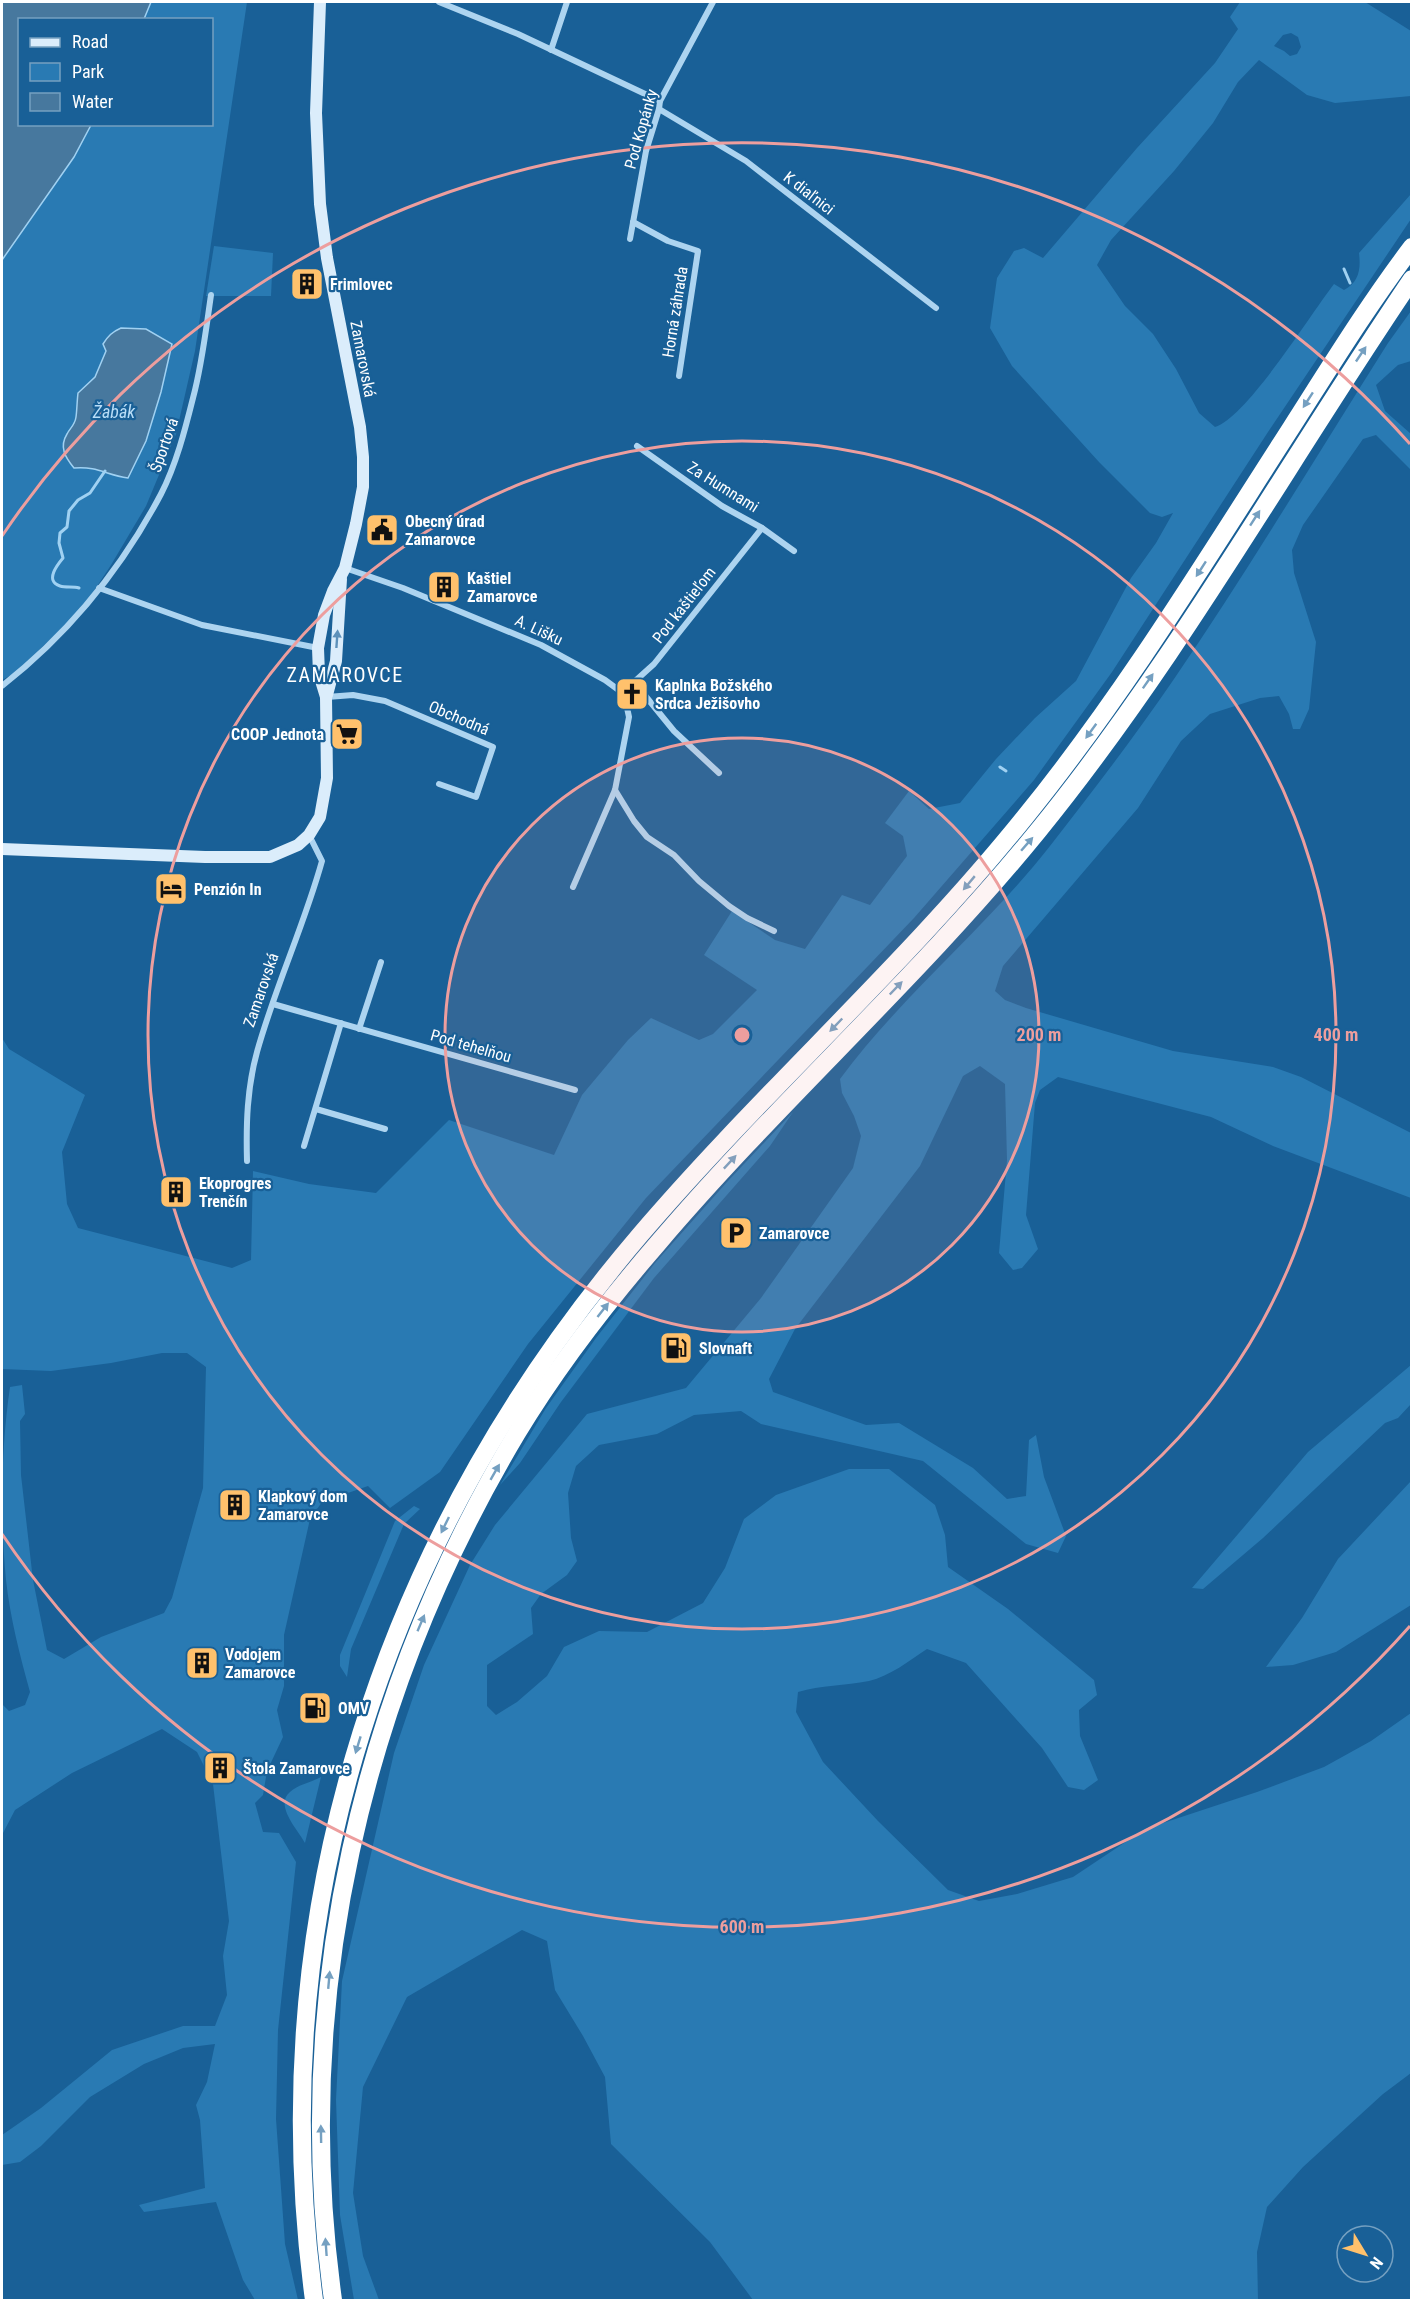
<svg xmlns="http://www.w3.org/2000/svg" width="1413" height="2302" font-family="'Roboto Condensed',sans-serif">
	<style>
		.green { fill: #297ab3; fill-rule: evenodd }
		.water { fill: #47789e; stroke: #a0d1f2; stroke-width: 1.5 }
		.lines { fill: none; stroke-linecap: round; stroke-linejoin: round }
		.stream { stroke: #a0d1f2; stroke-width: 3 }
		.street { stroke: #add4f0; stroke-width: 6 }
		.secondary { stroke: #dbedfb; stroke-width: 12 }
		.highway { stroke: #fff; stroke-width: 18 }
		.oneway { fill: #75a0c1 }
		.oneway2 { fill: #5d91ba }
		.ring { fill: none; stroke: #ed9e9e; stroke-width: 3 }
		.labels { text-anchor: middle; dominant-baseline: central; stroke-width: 4.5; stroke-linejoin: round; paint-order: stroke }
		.street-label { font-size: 16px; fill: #fff; stroke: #196097 }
		.poi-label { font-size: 16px; font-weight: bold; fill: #fff; stroke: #196097; text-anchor: start }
		.water-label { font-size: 18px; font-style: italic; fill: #b9ddf7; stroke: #196097 }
		.quarter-label { font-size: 20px; letter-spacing: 1.5px; fill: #fff; stroke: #196097 }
		.centre { fill: #ed9e9e; stroke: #196097; stroke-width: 3 }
		.ring-label { font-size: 18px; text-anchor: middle; font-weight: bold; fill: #ed9e9e; stroke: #196097; stroke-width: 4.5; stroke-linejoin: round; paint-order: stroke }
	</style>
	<rect width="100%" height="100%" fill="#196097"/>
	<!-- green -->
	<g class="green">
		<path d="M 151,2 L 247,2 L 195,351 L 176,434 L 146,506 L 111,565 L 82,609 L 15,673 L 2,680 L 2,260 L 74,157 L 91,125 L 212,124 L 212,20 L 144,19 Z"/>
		<path d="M 1240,2 L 1365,2 L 1411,31 L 1411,96 L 1335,103 L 1307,95 L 1259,60 L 1238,82 L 1213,123 L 1174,171 L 1111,240 L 1097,265 L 1125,306 L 1153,334 L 1176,369 L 1199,413 L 1215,427 C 1247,417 1310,315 1334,284 L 1344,290 C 1359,282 1361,269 1359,253 L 1411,194 L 1411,219 L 1268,432 L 1112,672 L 1034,780 L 914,918 L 646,1198 L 528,1344 L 440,1472 L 390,1508 L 368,1486 L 322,1502 L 310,1519 L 284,1635 L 284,1686 L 277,1710 L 283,1737 L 267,1771 L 263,1795 L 255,1803 L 263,1832 L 279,1833 L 296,1862 L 278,2030 L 276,2119 L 285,2244 L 298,2300 L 255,2300 L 243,2280 L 216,2202 L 144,2212 L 139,2205 L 205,2188 L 200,2120 L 196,2105 L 207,2082 L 215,2044 L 183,2048 L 144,2064 L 90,2097 L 41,2146 L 20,2162 L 2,2165 L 2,2135 L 41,2108 L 112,2050 L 183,2026 L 215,2026 L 227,1995 L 223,1956 L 229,1921 L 213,1784 L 197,1752 L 162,1729 L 72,1773 L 15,1810 L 2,1835 L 2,1704 L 9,1711 L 25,1705 L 30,1692 C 20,1656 10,1617 6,1580 C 0,1518 1,1448 10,1387 L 22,1385 L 25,1414 L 20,1421 L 21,1475 L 33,1580 L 47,1650 L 64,1659 L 101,1637 L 164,1613 L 172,1598 L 203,1488 L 206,1367 L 187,1353 L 162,1353 L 111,1363 L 51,1371 L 2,1369 L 2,1038 L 9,1049 L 85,1095 L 62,1152 L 67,1204 L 78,1228 L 232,1268 L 251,1260 L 253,1171 L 309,1184 L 376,1193 L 449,1120 L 554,1155 L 582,1095 L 628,1040 L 651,1018 L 699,1040 L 713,1034 L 757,990 L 704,955 L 732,911 L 775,940 L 805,949 L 842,895 L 870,905 L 907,856 L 903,836 L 885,823 L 909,791 L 929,809 L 960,803 L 996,759 L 1035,718 L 1076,681 L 1131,578 L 1156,543 L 1173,513 L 1162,517 L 1150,513 L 1099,462 L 1012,366 L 990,328 L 997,278 L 1014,251 L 1024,248 L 1043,258 L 1137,148 L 1215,63 L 1238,29 L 1230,17 ZM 1291,33 L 1298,37 L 1301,47 L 1297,54 L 1290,56 L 1284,51 L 1274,46 L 1283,35 Z"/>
		<path d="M 214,246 L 273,253 L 271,296 L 206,296 Z"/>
		<path d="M 1411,311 L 1411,361 L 1398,365 L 1376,385 L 1385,411 L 1411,434 L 1411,470 L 1376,435 L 1363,439 L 1303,525 L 1292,550 L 1294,573 L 1316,642 L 1309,709 L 1300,729 L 1293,729 L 1289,714 L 1279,696 L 1260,698 L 1210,714 L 1181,741 L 1138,808 L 1003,966 L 995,991 L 1005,1000 L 1026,1008 L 1173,1051 L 1273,1067 L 1301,1077 L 1411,1133 L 1411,1198 L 1273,1146 L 1211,1117 L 1058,1077 L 1040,1090 L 1035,1103 L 1026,1215 L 1038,1249 L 1022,1268 L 1013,1270 L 999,1253 L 1007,1160 L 1005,1084 L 980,1066 L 963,1076 L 920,1166 L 795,1329 L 769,1379 L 773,1392 L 866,1425 L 899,1423 L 973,1468 L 1007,1499 L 1026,1496 L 1029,1440 L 1036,1435 L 1044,1477 L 1066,1536 L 1058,1553 L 1026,1544 L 923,1461 L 761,1424 L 741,1411 L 694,1415 L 657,1434 L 599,1445 L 576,1466 L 568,1493 L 571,1538 L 577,1561 L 567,1575 L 541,1594 L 531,1608 L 533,1634 L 487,1665 L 487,1706 L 496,1715 L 517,1702 L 547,1676 L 564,1647 L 599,1631 L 647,1632 L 703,1603 L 725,1568 L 744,1519 L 776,1495 L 849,1469 L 889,1469 L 935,1505 L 945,1535 L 948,1567 L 1008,1609 L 1094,1680 L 1097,1695 L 1079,1710 L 1080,1736 L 1098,1780 L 1084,1790 L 1068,1787 L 1042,1748 L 966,1663 L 927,1649 C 909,1661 890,1676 869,1681 C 845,1686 821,1685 798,1692 L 796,1712 L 823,1762 L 878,1821 L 948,1890 L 979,1901 L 1017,1894 L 1073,1877 L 1145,1829 L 1257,1792 L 1324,1767 L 1371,1741 L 1411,1713 L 1411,2073 L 1383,2094 L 1303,2167 L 1267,2207 L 1257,2252 L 1258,2300 L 753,2300 L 710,2242 L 611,2144 L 605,2077 L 583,2036 L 555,1990 L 547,1941 L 522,1930 L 407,1997 L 363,2087 L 353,2193 L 363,2256 L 379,2300 L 354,2300 L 340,2215 L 336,2100 L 342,1981 L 394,1753 L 424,1665 L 470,1565 L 495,1525 L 587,1414 L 686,1388 L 761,1298 L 853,1168 L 861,1136 L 854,1116 L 842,1093 L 840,1079 C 902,995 986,928 1050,846 C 1093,791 1135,736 1174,679 C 1249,569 1317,455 1388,343 Z"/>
		<path d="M 793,1112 L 770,1146 L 654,1278 L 561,1402 L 520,1463 L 500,1485 L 546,1408 L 596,1338 L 655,1263 L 727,1182 Z"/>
		<path d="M 1411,1365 L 1411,1404 L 1398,1418 L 1385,1423 L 1263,1538 L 1203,1589 L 1192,1588 L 1308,1452 Z"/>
		<path d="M 1411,1481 L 1411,1605 L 1336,1652 L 1293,1665 L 1266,1667 L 1302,1618 L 1338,1559 Z"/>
		<path d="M 414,1506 L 420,1509 L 404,1524 L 351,1649 L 347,1677 L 340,1666 L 340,1655 L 395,1521 Z"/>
		<path d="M 321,1777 L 305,1843 C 298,1830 274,1805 290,1792 C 297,1785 312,1782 321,1777 Z"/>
	</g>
	<!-- water -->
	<g class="water">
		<path d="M 2,2 L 151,2 L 144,19 L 20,20 L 20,124 L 91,125 L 74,157 L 2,260 Z"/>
		<path d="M 121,328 L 146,329 L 172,344 L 161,392 L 146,441 L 128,478 C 106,475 98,466 74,468 C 65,457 59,447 67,434 C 70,428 75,425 76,417 C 77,410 77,401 78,393 L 95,377 L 106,351 L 103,344 C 108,336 112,332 121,328 Z"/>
	</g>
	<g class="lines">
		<!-- stream -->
		<g class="stream">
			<path d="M 1344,269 L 1350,283"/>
			<path d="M 79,588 C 73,586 66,588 60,586 C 44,581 58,564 63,558 L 59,543 L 60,533 L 67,527 L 69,511 L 78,500 L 90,493 L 105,471"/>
			<path d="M 1000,767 L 1006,771"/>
		</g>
		<!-- street -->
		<g class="street">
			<path d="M 439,2 L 518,34 L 660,101"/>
			<path d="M 551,50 L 567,2"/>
			<path d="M 659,109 L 746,161 L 936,308"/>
			<path d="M 633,222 L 668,241 L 698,251 L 679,376"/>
			<path d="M 630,239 L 646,151 L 659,109 L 660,101 L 713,2"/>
			<path d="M 637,446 L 722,506 L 762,528 L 794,551"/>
			<path d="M 345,568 L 403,588 L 541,645 L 605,680 L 620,691 L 626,703 L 629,717 L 615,790 L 573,887"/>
			<path d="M 99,588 L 202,625 L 318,648"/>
			<path d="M 634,682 L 674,731 L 719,773"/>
			<path d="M 2,686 C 68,634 122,568 161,494 C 176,465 185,430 193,398 C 202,365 206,329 211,295"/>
			<path d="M 620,691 L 634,682 L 654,664 L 762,528"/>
			<path d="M 327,697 L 353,695 L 385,701 L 493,747 L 476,797 L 439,784"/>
			<path d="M 615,790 L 634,821 L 647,837 L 674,855 L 699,881 L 729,906 L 747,918 L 774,931"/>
			<path d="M 273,1004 L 575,1090"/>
			<path d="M 359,1029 L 381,962"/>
			<path d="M 316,1109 L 385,1129"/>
			<path d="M 304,1146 L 341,1023"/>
			<path d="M 247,1161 C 246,1124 247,1088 257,1052 C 275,987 304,926 322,861 L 309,835"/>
		</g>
		<!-- secondary -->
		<g class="secondary">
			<path d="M 327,695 L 336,661 L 341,579"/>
			<path d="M 2,849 L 205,857 L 270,857 L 298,845 L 309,835 L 320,817 L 327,778 L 326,697 L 319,674 L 318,648 L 324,615 L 333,591 L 345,568 L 356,524 L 363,487 L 363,457 L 360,427 L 327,258 L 320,204 L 316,113 L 320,2"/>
		</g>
		<!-- highway -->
		<g class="highway">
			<path d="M 314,2300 C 261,1908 385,1534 640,1235 C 763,1091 906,965 1025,817 C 1124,695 1206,560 1291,428 C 1330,367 1368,305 1412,247"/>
			<path d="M 333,2300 C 291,1998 361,1694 517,1433 C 558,1365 607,1302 659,1242 C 780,1100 920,976 1038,831 C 1178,659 1287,463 1412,279"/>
		</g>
	</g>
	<!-- one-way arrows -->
	<defs><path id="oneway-solid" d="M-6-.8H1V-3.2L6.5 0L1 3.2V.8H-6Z" transform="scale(1.5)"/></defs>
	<g class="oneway">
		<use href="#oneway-solid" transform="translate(1361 354) rotate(-56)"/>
		<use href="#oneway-solid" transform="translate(1308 400) rotate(123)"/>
		<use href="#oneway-solid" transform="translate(1255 518) rotate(-57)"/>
		<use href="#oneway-solid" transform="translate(1201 569) rotate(123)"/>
		<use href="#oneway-solid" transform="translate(1148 681) rotate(-55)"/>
		<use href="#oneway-solid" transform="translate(1091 731) rotate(126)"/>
		<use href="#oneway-solid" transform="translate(1027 844) rotate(-49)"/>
		<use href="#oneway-solid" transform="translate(969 883) rotate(130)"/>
		<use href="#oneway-solid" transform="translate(896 988) rotate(-46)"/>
		<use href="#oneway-solid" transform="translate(836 1025) rotate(134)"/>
		<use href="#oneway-solid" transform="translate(730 1162) rotate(-47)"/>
		<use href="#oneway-solid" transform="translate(603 1310) rotate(-52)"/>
		<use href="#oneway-solid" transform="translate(495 1472) rotate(-60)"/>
		<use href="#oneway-solid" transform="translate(445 1525) rotate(116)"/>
		<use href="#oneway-solid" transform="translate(421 1623) rotate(-67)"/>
		<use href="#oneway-solid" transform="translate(358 1745) rotate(107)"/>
		<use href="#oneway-solid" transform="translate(329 1980) rotate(-85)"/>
		<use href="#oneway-solid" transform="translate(321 2134) rotate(-91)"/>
		<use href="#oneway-solid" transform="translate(326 2247) rotate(-94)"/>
	</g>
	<use class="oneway2" href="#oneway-solid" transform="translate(337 639) rotate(-86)"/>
	<!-- distance rings -->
	<circle cx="742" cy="1035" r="297" fill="#ed9e9e" fill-opacity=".12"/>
	<g class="ring">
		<circle cx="742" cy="1035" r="297"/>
		<circle cx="742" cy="1035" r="594"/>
		<path d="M1410 1626A892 892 0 0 1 2 1534M2 536A892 892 0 0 1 1410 444"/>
	</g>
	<!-- icons -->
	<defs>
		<g id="building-square" transform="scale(1.725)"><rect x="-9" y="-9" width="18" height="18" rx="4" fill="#ffc16c" stroke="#196097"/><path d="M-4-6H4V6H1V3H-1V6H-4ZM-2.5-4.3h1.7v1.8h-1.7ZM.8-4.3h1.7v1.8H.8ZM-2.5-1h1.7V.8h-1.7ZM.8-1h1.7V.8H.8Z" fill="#111"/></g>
		<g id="civic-square" transform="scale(1.725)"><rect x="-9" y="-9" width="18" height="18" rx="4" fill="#ffc16c" stroke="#196097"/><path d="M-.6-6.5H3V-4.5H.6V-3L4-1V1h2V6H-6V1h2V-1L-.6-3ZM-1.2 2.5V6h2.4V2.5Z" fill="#111"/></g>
		<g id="church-square" transform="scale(1.725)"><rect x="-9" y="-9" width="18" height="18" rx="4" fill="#ffc16c" stroke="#196097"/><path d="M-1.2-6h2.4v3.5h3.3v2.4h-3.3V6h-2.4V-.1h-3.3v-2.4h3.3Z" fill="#111"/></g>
		<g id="supermarket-square" transform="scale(1.725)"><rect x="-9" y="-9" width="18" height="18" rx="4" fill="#ffc16c" stroke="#196097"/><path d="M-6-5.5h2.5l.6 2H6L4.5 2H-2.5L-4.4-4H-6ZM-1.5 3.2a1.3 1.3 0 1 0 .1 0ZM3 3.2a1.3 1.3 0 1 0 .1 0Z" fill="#111"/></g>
		<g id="hotel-square" transform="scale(1.725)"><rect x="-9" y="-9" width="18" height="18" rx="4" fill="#ffc16c" stroke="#196097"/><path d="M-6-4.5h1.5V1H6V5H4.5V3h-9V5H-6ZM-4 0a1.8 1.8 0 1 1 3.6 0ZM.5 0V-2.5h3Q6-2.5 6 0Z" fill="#111"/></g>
		<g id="parking-square" transform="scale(1.725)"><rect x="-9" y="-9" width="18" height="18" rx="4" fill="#ffc16c" stroke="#196097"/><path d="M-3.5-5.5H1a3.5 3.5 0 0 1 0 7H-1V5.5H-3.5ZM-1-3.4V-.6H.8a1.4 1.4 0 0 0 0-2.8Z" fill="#111"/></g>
		<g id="fuel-square" transform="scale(1.725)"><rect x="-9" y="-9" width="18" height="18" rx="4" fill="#ffc16c" stroke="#196097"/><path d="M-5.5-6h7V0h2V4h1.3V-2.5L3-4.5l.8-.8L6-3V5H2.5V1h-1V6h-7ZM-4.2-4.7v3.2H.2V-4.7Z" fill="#111"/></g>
	</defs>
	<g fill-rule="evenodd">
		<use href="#building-square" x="307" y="284"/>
		<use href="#civic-square" x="382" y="530"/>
		<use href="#building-square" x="444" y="587"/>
		<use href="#church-square" x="632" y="694"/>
		<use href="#supermarket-square" x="347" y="734"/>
		<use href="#hotel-square" x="171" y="889"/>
		<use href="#building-square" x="176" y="1192"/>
		<use href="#parking-square" x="736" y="1233"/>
		<use href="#fuel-square" x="676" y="1348"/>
		<use href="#building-square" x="235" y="1505"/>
		<use href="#building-square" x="202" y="1663"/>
		<use href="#fuel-square" x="315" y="1708"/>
		<use href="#building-square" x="220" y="1768"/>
	</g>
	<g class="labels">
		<!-- street labels -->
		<g class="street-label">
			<text transform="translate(641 129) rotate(-74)">Pod Kopánky</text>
			<text transform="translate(809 193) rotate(38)">K diaľnici</text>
			<text transform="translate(675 312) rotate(-81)">Horná záhrada</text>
			<text transform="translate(363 359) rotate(79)">Zamarovská</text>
			<text transform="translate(164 445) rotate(-71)">Športová</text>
			<text transform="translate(723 487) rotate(32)">Za Humnami</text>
			<text transform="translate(684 605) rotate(-52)">Pod kaštieľom</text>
			<text transform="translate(539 630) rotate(25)">A. Lišku</text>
			<text transform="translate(459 718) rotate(23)">Obchodná</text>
			<text transform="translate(261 990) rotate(-71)">Zamarovská</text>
			<text transform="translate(471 1046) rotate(16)">Pod tehelňou</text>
		</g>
		<!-- poi labels -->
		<g class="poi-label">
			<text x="330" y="284">Frimlovec</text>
			<text x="405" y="521">Obecný úrad<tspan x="405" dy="18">Zamarovce</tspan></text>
			<text x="467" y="578">Kaštiel<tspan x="467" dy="18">Zamarovce</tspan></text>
			<text x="655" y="685">Kaplnka Božského<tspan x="655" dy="18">Srdca Ježišovho</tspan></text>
			<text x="324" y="734" text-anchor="end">COOP Jednota</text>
			<text x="194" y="889">Penzión In</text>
			<text x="199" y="1183">Ekoprogres<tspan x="199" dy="18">Trenčín</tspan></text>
			<text x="759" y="1233">Zamarovce</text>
			<text x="699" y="1348">Slovnaft</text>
			<text x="258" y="1496">Klapkový dom<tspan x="258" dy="18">Zamarovce</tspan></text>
			<text x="225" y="1654">Vodojem<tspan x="225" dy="18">Zamarovce</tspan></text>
			<text x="338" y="1708">OMV</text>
			<text x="243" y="1768">Štola Zamarovce</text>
		</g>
		<!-- water labels -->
		<g class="water-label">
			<text x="114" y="411">Žabák</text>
		</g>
		<!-- quarter labels -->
		<g class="quarter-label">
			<text x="345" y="675">ZAMAROVCE</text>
		</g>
	</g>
	<circle cx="742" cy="1035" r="9" class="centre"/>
	<g class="ring-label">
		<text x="1039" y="1041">200 m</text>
		<text x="1336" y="1041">400 m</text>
		<text x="742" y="1933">600 m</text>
	</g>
	<!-- border -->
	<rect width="1413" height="2302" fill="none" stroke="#ffffff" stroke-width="6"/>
	<!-- legend -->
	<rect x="18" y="18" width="195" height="108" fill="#196097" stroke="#75a0c1" stroke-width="1.5"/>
	<rect x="30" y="38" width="30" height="9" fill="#dbedfb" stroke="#75a0c1" stroke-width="1.5"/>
	<text x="72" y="48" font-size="18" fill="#ffffff">Road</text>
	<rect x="30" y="63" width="30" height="18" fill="#297ab3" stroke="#75a0c1" stroke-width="1.5"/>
	<text x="72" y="78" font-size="18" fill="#ffffff">Park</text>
	<rect x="30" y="93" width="30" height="18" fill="#47789e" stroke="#75a0c1" stroke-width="1.5"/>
	<text x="72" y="108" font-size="18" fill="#ffffff">Water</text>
	<!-- north arrow -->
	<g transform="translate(1365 2254) rotate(128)"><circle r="28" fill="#196097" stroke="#75a0c1" stroke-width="1.5"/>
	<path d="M0-4.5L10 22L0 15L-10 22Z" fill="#ffc16c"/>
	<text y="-9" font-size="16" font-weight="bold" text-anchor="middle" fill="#ffffff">N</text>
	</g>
</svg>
